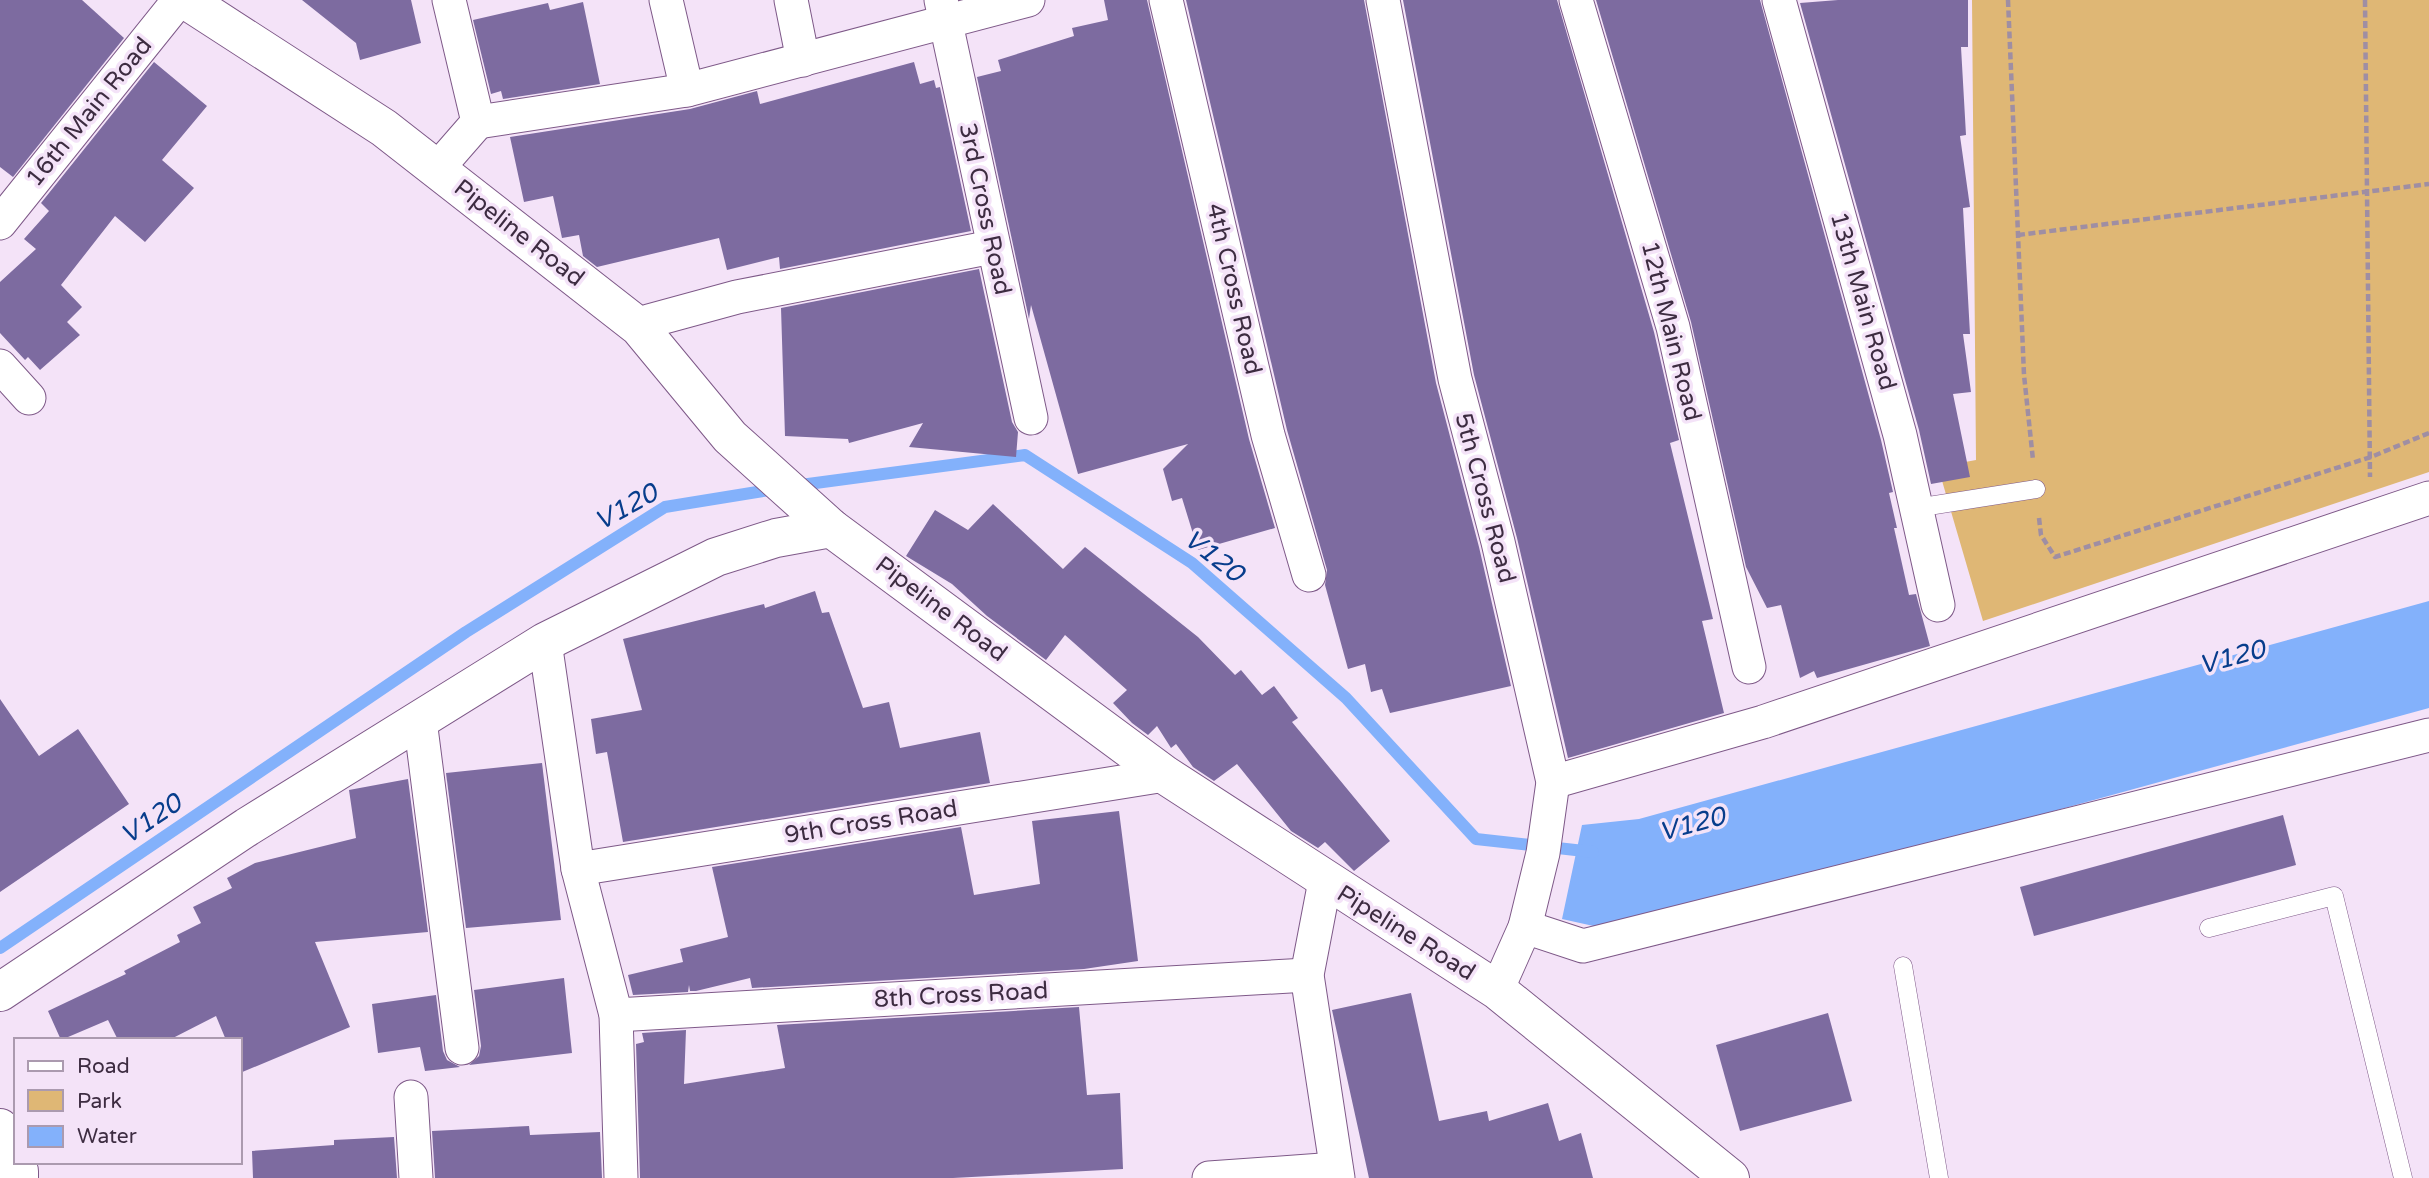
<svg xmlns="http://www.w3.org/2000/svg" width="2429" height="1178" font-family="'Varela Round',sans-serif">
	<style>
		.green { fill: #dfb775 }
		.water { fill: #83b1fb }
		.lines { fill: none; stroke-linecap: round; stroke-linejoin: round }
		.stream { stroke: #83b1fb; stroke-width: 12 }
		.building { fill: #7d6ba0 }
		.lane-casing { stroke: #7e5988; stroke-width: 19 }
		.street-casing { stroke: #7e5988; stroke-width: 35 }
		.secondary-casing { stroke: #7e5988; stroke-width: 40 }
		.path { stroke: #9f8ea3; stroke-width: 4.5; stroke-dasharray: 7 3.5; stroke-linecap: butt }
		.lane { stroke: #fff; stroke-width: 18 }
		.street { stroke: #fff; stroke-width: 33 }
		.secondary { stroke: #fff; stroke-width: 38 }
		.labels { text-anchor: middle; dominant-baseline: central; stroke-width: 7; stroke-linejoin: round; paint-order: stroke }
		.street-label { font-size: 24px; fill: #3d2c41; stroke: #f4e3f8 }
		.water-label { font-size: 26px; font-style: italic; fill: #073d8c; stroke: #f4e3f8 }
	</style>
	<rect width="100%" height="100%" fill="#f4e3f8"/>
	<!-- green -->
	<path class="green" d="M 1972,0 L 2429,0 L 2429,472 L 1983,621 L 1938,467 L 1976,460 Z"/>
	<!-- water -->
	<path class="water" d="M 2429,601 L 2429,708 L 1616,931 L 1562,919 L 1582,825 L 1639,819 Z"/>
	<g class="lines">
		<!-- stream -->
		<g class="stream">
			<path d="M 793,486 L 1025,455 L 1192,563 L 1346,698 L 1476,839 L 1593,852"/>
			<path d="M 0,948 L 466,632 L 665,507 L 775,489"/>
		</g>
	</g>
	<!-- building -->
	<g class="building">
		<path d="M 0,0 L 82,0 L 124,38 L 13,177 L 0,167 Z"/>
		<path d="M 302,0 L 411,0 L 421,43 L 360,60 L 356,43 Z"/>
		<path d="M 1104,0 L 1147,0 L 1249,439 L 1275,528 L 1198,550 L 1182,498 L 1172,501 L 1163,469 L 1188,444 L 1078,474 L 1031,305 L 1029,319 L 977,77 L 1001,71 L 998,60 L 1074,36 L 1072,28 L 1108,20 Z"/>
		<path d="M 1186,0 L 1364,0 L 1436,383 L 1479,547 L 1511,686 L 1390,713 L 1382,689 L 1371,692 L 1365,664 L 1348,669 L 1325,585 L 1327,570 L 1287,430 Z"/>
		<path d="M 1403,0 L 1557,0 L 1654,332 L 1679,440 L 1670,443 L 1713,619 L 1702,621 L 1724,713 L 1568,758 L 1517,538 L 1474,375 Z"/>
		<path d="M 1596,0 L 1760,0 L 1881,440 L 1893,492 L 1889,493 L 1897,528 L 1894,528 L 1909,595 L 1916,594 L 1930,646 L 1817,678 L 1814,671 L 1800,678 L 1781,605 L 1767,608 L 1746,567 L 1691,322 Z"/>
		<path d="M 1838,0 L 1968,0 L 1968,47 L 1961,47 L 1966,135 L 1960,136 L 1970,207 L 1963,208 L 1970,334 L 1963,334 L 1971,392 L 1953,394 L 1970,477 L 1931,484 L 1919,430 L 1800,3 Z"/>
		<path d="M 583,2 L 600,84 L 503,99 L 501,91 L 491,94 L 473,20 L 548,3 L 550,10 Z"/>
		<path d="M 154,62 L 207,106 L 162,160 L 194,188 L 145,242 L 115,216 L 61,285 L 82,307 L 67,322 L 80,335 L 40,370 L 28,357 L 25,360 L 0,333 L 0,282 L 36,249 L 24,239 L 49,211 L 41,203 Z"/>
		<path d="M 914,62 L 920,84 L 934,80 L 936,88 L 940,87 L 971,231 L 780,269 L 779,257 L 727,270 L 719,238 L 597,267 L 583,256 L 579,235 L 562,238 L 553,196 L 524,202 L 510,137 L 690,109 L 757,91 L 760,104 Z"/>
		<path d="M 979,269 L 1012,422 L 1018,432 L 1016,457 L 909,447 L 923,423 L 849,443 L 848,439 L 785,436 L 781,308 Z"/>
		<path d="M 993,504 L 1063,569 L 1085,547 L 1198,637 L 1235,675 L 1241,670 L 1262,695 L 1274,686 L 1298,718 L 1292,722 L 1390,841 L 1354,871 L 1325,842 L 1318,848 L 1291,831 L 1237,764 L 1214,781 L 1193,767 L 1176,744 L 1171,748 L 1157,726 L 1148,735 L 1132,723 L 1113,703 L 1127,690 L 1065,635 L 1046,660 L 987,616 L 952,584 L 906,556 L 935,510 L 968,530 Z"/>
		<path d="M 815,591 L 822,613 L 829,612 L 863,708 L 889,702 L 900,748 L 980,732 L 990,783 L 623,842 L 607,752 L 596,754 L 591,719 L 642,710 L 623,639 L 764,604 L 765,608 Z"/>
		<path d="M 0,699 L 39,756 L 78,729 L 129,804 L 0,892 Z"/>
		<path d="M 542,763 L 561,920 L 466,928 L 446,773 Z"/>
		<path d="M 408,779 L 428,932 L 315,942 L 350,1027 L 240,1073 L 240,1040 L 226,1040 L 216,1016 L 169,1040 L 118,1040 L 108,1020 L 61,1040 L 48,1011 L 126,974 L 124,971 L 180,942 L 177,935 L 201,923 L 193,907 L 232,888 L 227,878 L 255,863 L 356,838 L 349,790 Z"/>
		<path d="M 1119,811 L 1138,961 L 1084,969 L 752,988 L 750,978 L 696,991 L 690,991 L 689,985 L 688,992 L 633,995 L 628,975 L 683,962 L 680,949 L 728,937 L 712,867 L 961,827 L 974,895 L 1040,884 L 1032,821 Z"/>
		<path d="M 2283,815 L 2296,865 L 2034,936 L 2020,887 Z"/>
		<path d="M 564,978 L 572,1053 L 469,1065 L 479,1056 L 481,1046 L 474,990 Z"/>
		<path d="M 1411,993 L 1439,1121 L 1487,1111 L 1489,1121 L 1548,1103 L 1559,1141 L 1581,1133 L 1593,1178 L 1369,1178 L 1332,1010 Z"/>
		<path d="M 436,995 L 443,1051 L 447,1060 L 460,1067 L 425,1071 L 420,1047 L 378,1053 L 372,1004 Z"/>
		<path d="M 1079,1007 L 1087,1095 L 1120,1093 L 1123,1169 L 953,1178 L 640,1178 L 636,1044 L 644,1042 L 642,1033 L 686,1030 L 684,1084 L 785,1068 L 777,1025 Z"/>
		<path d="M 1828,1013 L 1852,1101 L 1740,1131 L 1716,1045 Z"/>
		<path d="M 529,1126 L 530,1135 L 600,1132 L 602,1178 L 435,1178 L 432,1131 Z"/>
		<path d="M 394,1137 L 397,1178 L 253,1178 L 252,1151 L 334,1145 L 334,1140 Z"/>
	</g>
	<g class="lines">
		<!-- lane casing -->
		<g class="lane-casing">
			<g id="lane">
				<path d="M 1916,508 L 2036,489"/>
				<path d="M 2209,928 L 2334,896 L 2403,1178"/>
				<path d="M 1903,966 L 1939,1178"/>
			</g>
		</g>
		<!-- street casing -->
		<g class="street-casing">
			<g id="street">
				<path d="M 449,0 L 478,122"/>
				<path d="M 666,0 L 687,90"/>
				<path d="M 791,0 L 803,60"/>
				<path d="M 941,0 L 1031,418"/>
				<path d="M 1166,0 L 1268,435 L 1309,575"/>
				<path d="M 1383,0 L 1455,379 L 1498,542 L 1553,782 L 1543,853 L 1525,927 L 1497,990"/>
				<path d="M 1576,0 L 1673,327 L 1749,667"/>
				<path d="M 1779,0 L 1900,435 L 1938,605"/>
				<path d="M 478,122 L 687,90 L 1028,0"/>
				<path d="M 437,169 L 478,122"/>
				<path d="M 0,223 L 179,0"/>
				<path d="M 639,327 L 649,321 L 737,297 L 992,247"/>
				<path d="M 0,366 L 29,398"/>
				<path d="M 545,642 L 578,869 L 616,1015 L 621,1178"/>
				<path d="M 420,720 L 462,1048"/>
				<path d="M 1553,782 L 1763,722 L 2429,498"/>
				<path d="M 578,869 L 1165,775"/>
				<path d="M 1325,881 L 1307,975 L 1338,1178"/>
				<path d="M 1525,927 L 1583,946 L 2429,735"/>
				<path d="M 616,1015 L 1307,975"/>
				<path d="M 411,1097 L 416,1178"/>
				<path d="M 1209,1178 L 1336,1169"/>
			</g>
		</g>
		<!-- secondary casing -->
		<g class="secondary-casing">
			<g id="secondary">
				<path d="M 186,0 L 384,128 L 639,327 L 730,437 L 831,528 L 1165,775 L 1497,990 L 1730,1178"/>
				<path d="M 0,992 L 247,827 L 545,642 L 716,557 L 776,538 L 831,528"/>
				<path d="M 0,1128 L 19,1171 L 19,1178"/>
			</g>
		</g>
		<!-- path -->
		<g class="path">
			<path d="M 2008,0 L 2024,375 L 2033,460"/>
			<path d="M 2365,0 L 2370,477"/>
			<path d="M 2018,235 L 2429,184"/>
			<path d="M 2039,518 L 2041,535 L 2055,557 L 2371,457 L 2429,433"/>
		</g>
		<!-- lane -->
		<use href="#lane" class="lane"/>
		<!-- street -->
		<use href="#street" class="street"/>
		<!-- secondary -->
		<use href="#secondary" class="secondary"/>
	</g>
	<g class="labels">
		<!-- street labels -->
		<g class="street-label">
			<text transform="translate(89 112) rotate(-51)">16th Main Road</text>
			<text transform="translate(985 209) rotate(78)">3rd Cross Road</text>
			<text transform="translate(519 233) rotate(38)">Pipeline Road</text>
			<text transform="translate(1234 289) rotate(77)">4th Cross Road</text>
			<text transform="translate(1863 301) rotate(74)">13th Main Road</text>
			<text transform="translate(1671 331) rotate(76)">12th Main Road</text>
			<text transform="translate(1485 498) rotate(75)">5th Cross Road</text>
			<text transform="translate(941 609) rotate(37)">Pipeline Road</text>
			<text transform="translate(871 822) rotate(-9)">9th Cross Road</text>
			<text transform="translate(1406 933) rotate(32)">Pipeline Road</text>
			<text transform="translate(961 995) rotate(-3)">8th Cross Road</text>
		</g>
		<!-- water labels -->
		<g class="water-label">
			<text transform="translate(626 507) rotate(-29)">V120</text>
			<text transform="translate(1214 556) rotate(38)">V120</text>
			<text transform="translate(2232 657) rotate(-15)">V120</text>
			<text transform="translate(151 819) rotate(-34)">V120</text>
			<text transform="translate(1692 824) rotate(-15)">V120</text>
		</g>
	</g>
	<!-- legend -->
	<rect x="14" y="1038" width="228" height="126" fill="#f4e3f8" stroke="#ab9aaf" stroke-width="2"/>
	<rect x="28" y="1061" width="35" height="10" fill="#ffffff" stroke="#ab9aaf" stroke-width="2"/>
	<text x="77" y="1073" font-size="21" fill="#3d2c41">Road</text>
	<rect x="28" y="1090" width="35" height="21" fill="#dfb775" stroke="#ab9aaf" stroke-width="2"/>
	<text x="77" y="1108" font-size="21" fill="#3d2c41">Park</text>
	<rect x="28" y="1126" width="35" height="21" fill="#83b1fb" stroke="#ab9aaf" stroke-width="2"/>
	<text x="77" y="1143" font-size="21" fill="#3d2c41">Water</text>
</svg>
